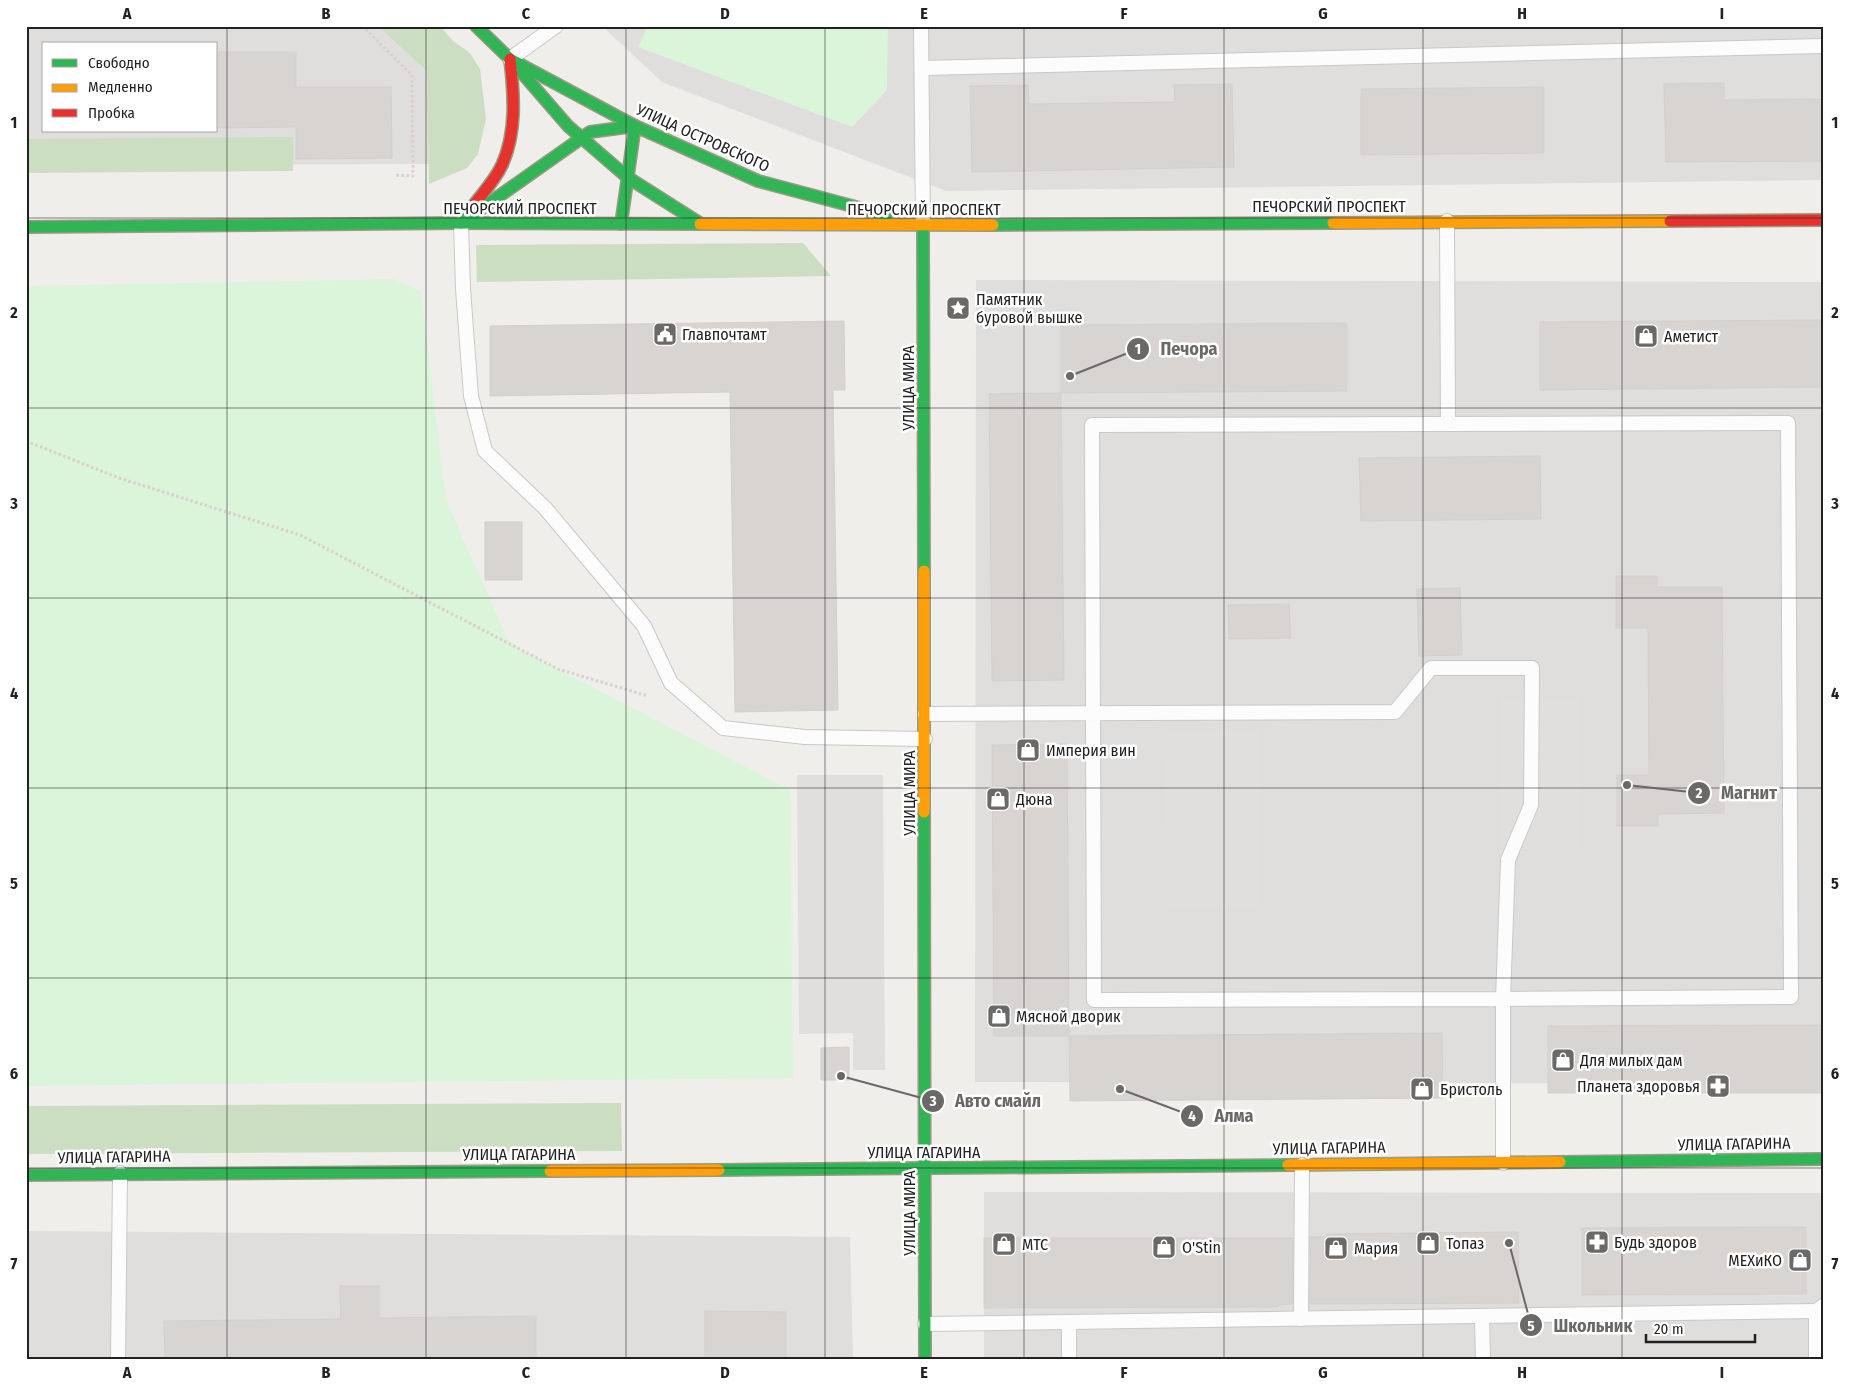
<svg xmlns="http://www.w3.org/2000/svg" width="1849" height="1386" font-family="'Fira Sans Condensed',sans-serif">
	<style>
		.residential { fill: #dfdedc; fill-rule: evenodd }
		.forest { fill: #cbdec1 }
		.park { fill: #daf5da }
		.parking { fill: #e0dfde }
		.building { fill: #d7d4d2; stroke: #d3d0cc }
		.lines { fill: none; stroke-linecap: round; stroke-linejoin: round }
		.lane-casing { stroke: #c9c8c7; stroke-width: 16 }
		.fast-casing { stroke: #999a82; stroke-width: 14 }
		.slow-casing { stroke: #999a82; stroke-width: 14 }
		.jam-casing { stroke: #999a82; stroke-width: 14 }
		.path { stroke: #dccecd; stroke-width: 3; stroke-dasharray: 2.5 2.5; stroke-linecap: butt }
		.lane { stroke: #fdfcfc; stroke-width: 14 }
		.fast { stroke: #30b455; stroke-width: 11 }
		.slow { stroke: #ff9f0a; stroke-width: 11 }
		.jam { stroke: #e5322d; stroke-width: 11 }
		.grid { fill: none; stroke: #222; stroke-width: 1; stroke-opacity: 0.55 }
		.labels { text-anchor: middle; dominant-baseline: central; stroke-width: 5; stroke-linejoin: round; paint-order: stroke }
		.street-label { font-size: 16px; fill: #222; stroke: #fff }
		.poi-label { font-size: 16px; fill: #222; stroke: #fff; text-anchor: start }
		.leader { fill: none; stroke: #6a6968; stroke-width: 2 }
		.callout-dot { fill: #6a6968; stroke: #fff; stroke-width: 2 }
		.mark-label { font-size: 15px; text-anchor: middle; font-weight: bold; fill: #fff }
		.callout-label { font-size: 18px; text-anchor: middle; font-weight: bold; fill: #6a6968; stroke: #fff; stroke-width: 5; stroke-linejoin: round; paint-order: stroke }
		.neatline { fill: none; stroke: #222; stroke-width: 2 }
		.grid-label { font-size: 16px; text-anchor: middle; font-weight: bold; fill: #222 }
	</style>
	<rect width="100%" height="100%" fill="#f0eeeb"/>
	<!-- residential -->
	<g class="residential">
		<path d="M 26,26 L 418,26 L 431,39 L 439,164 L 26,165 ZM 44,44 L 216,44 L 216,131 L 44,131 Z"/>
		<path d="M 602,26 L 1823,26 L 1823,180 L 946,191 L 662,82 Z"/>
		<path d="M 976,280 L 1823,282 L 1823,1084 L 975,1082 Z"/>
		<path d="M 984,1192 L 1823,1193 L 1823,1360 L 984,1360 Z"/>
		<path d="M 26,1231 L 850,1237 L 853,1360 L 26,1360 Z"/>
	</g>
	<!-- forest -->
	<g class="forest">
		<path d="M 378,26 L 440,26 L 453,41 L 470,53 L 480,69 L 486,119 L 478,154 L 467,168 L 429,184 L 427,71 Z"/>
		<path d="M 293,137 L 293,171 L 26,173 L 26,139 Z"/>
		<path d="M 803,243 L 831,276 L 477,282 L 476,245 Z"/>
		<path d="M 621,1103 L 622,1151 L 26,1154 L 26,1106 Z"/>
	</g>
	<!-- park -->
	<g class="park">
		<path d="M 648,26 L 888,26 L 887,90 L 852,127 L 638,47 Z"/>
		<path d="M 394,279 L 421,292 L 446,500 L 510,644 L 790,790 L 793,1078 L 26,1086 L 26,286 Z"/>
	</g>
	<!-- parking -->
	<g class="parking">
		<rect x="1500" y="698" width="79" height="151"/>
		<path d="M 1166,731 L 1259,731 L 1260,908 L 1167,909 Z"/>
		<path d="M 797,775 L 883,775 L 885,1070 L 853,1070 L 853,1033 L 799,1034 Z"/>
	</g>
	<!-- building -->
	<g class="building">
		<path d="M 216,52 L 296,52 L 296,87 L 391,87 L 392,158 L 296,159 L 296,127 L 216,128 Z"/>
		<path d="M 1724,83 L 1724,100 L 1823,99 L 1823,161 L 1666,162 L 1664,84 Z"/>
		<path d="M 1232,84 L 1234,167 L 972,172 L 970,86 L 1028,85 L 1029,104 L 1175,102 L 1174,85 Z"/>
		<path d="M 1544,87 L 1544,153 L 1361,155 L 1361,89 Z"/>
		<path d="M 1823,320 L 1823,387 L 1540,390 L 1540,322 Z"/>
		<path d="M 844,321 L 845,390 L 833,390 L 838,710 L 735,712 L 730,392 L 490,396 L 490,326 Z"/>
		<path d="M 1347,323 L 1347,391 L 1061,393 L 1061,325 Z"/>
		<path d="M 1061,393 L 1064,680 L 992,681 L 989,394 Z"/>
		<path d="M 1540,456 L 1541,519 L 1361,521 L 1359,458 Z"/>
		<rect x="485" y="522" width="37" height="58"/>
		<path d="M 1616,576 L 1657,576 L 1657,587 L 1722,587 L 1724,813 L 1658,814 L 1658,826 L 1617,826 L 1617,775 L 1649,775 L 1648,628 L 1616,628 Z"/>
		<path d="M 1460,588 L 1462,655 L 1419,656 L 1417,589 Z"/>
		<path d="M 1289,604 L 1291,638 L 1229,639 L 1228,605 Z"/>
		<path d="M 1067,744 L 1069,1036 L 994,1036 L 992,745 Z"/>
		<path d="M 1823,1025 L 1823,1093 L 1548,1093 L 1548,1026 Z"/>
		<path d="M 1442,1033 L 1443,1098 L 1070,1101 L 1069,1036 Z"/>
		<path d="M 849,1047 L 849,1080 L 821,1080 L 821,1048 Z"/>
		<path d="M 1806,1227 L 1806,1294 L 1582,1295 L 1582,1228 Z"/>
		<path d="M 1518,1232 L 1519,1303 L 1310,1304 L 1310,1237 L 1327,1237 L 1327,1234 Z"/>
		<path d="M 984,1238 L 1293,1238 L 1292,1304 L 1278,1305 L 1278,1307 L 984,1308 Z"/>
		<path d="M 340,1286 L 379,1286 L 379,1318 L 536,1316 L 536,1360 L 165,1360 L 164,1321 L 341,1319 Z"/>
		<path d="M 705,1311 L 786,1312 L 786,1360 L 705,1360 Z"/>
	</g>
	<g class="lines">
		<!-- lane casing -->
		<g class="lane-casing">
			<g id="lane">
				<path d="M 921,26 L 923,225"/>
				<path d="M 510,59 L 556,26"/>
				<path d="M 922,68 L 1823,46"/>
				<path d="M 1447,221 L 1448,424"/>
				<path d="M 461,223 L 463,289 L 471,396 L 485,451 L 545,508 L 644,626 L 671,683 L 723,728 L 805,737 L 925,739"/>
				<path d="M 925,714 L 1395,712 L 1431,668 L 1532,668 L 1531,805 L 1508,860 L 1503,999 L 1791,997 L 1788,423 L 1092,425 L 1094,1000 L 1503,999 L 1503,1163"/>
				<path d="M 1482,1316 L 1483,1360"/>
				<path d="M 1301,1319 L 1302,1165"/>
				<path d="M 1069,1322 L 1069,1360"/>
				<path d="M 925,1324 L 1816,1311"/>
				<path d="M 118,1360 L 120,1173"/>
				<path d="M 1816,1360 L 1816,1311 L 1823,1306"/>
			</g>
		</g>
		<!-- fast casing -->
		<g class="fast-casing">
			<g id="fast">
				<path d="M 476,26 L 510,59 L 635,126 L 758,181 L 886,215"/>
				<path d="M 522,73 L 568,126 L 627,177 L 701,224"/>
				<path d="M 461,223 L 590,132 L 635,126 L 621,224"/>
				<path d="M 923,225 L 924,571"/>
				<path d="M 993,225 L 1333,223"/>
				<path d="M 26,227 L 461,223 L 700,224"/>
				<path d="M 924,812 L 925,1360"/>
				<path d="M 1560,1162 L 1823,1159"/>
				<path d="M 719,1170 L 1288,1165"/>
				<path d="M 26,1175 L 550,1171"/>
			</g>
		</g>
		<!-- slow casing -->
		<g class="slow-casing">
			<g id="slow">
				<path d="M 1333,223 L 1670,221"/>
				<path d="M 700,224 L 993,225"/>
				<path d="M 924,571 L 924,812"/>
				<path d="M 1288,1165 L 1560,1162"/>
				<path d="M 550,1171 L 719,1170"/>
			</g>
		</g>
		<!-- jam casing -->
		<g class="jam-casing">
			<g id="jam">
				<path d="M 473,206 C 483,193 495,180 502,165 C 517,132 514,94 510,59"/>
				<path d="M 1670,221 L 1823,220"/>
			</g>
		</g>
		<!-- path -->
		<g class="path">
			<path d="M 362,26 L 412,75 L 413,176 L 394,175"/>
			<path d="M 26,441 L 119,478 L 300,535 L 558,669 L 648,696"/>
		</g>
		<!-- lane -->
		<use href="#lane" class="lane"/>
		<!-- fast -->
		<use href="#fast" class="fast"/>
		<!-- slow -->
		<use href="#slow" class="slow"/>
		<!-- jam -->
		<use href="#jam" class="jam"/>
	</g>
	<!-- grid -->
	<path class="grid" d="M 227,26 L 227,1360M 426,26 L 426,1360M 626,26 L 626,1360M 825,26 L 825,1360M 1024,26 L 1024,1360M 1224,26 L 1224,1360M 1423,26 L 1423,1360M 1622,26 L 1622,1360M 26,218 L 1823,218M 26,408 L 1823,408M 26,598 L 1823,598M 26,788 L 1823,788M 26,978 L 1823,978M 26,1168 L 1823,1168"/>
	<!-- icons -->
	<defs>
		<g id="sight-square" transform="scale(1.25)"><rect x="-9" y="-9" width="18" height="18" rx="4" fill="#6a6968" stroke="#fff"/><path d="M0-6L1.8-2.2L6-1.7L2.9 1.2L3.7 5.4L0 3.3L-3.7 5.4L-2.9 1.2L-6-1.7L-1.8-2.2Z" fill="#fff"/></g>
		<g id="civic-square" transform="scale(1.25)"><rect x="-9" y="-9" width="18" height="18" rx="4" fill="#6a6968" stroke="#fff"/><path d="M-.6-6.5H3V-4.5H.6V-3L4-1V1h2V6H-6V1h2V-1L-.6-3ZM-1.2 2.5V6h2.4V2.5Z" fill="#fff"/></g>
		<g id="shop-square" transform="scale(1.25)"><rect x="-9" y="-9" width="18" height="18" rx="4" fill="#6a6968" stroke="#fff"/><path d="M-5-2.5h2.3a2.7 3.5 0 0 1 5.4 0H5L5.5 6h-11ZM-1.5-2.5h3a1.5 2.3 0 0 0-3 0Z" fill="#fff"/></g>
		<g id="pharmacy-square" transform="scale(1.25)"><rect x="-9" y="-9" width="18" height="18" rx="4" fill="#6a6968" stroke="#fff"/><path d="M-2-6h4v4h4v4h-4v4h-4v-4h-4v-4h4Z" fill="#fff"/></g>
	</defs>
	<g fill-rule="evenodd">
		<use href="#sight-square" x="958" y="308"/>
		<use href="#civic-square" x="665" y="334"/>
		<use href="#shop-square" x="1646" y="336"/>
		<use href="#shop-square" x="1028" y="750"/>
		<use href="#shop-square" x="998" y="799"/>
		<use href="#shop-square" x="999" y="1016"/>
		<use href="#shop-square" x="1563" y="1060"/>
		<use href="#pharmacy-square" x="1718" y="1086"/>
		<use href="#shop-square" x="1422" y="1089"/>
		<use href="#pharmacy-square" x="1597" y="1242"/>
		<use href="#shop-square" x="1428" y="1243"/>
		<use href="#shop-square" x="1004" y="1244"/>
		<use href="#shop-square" x="1164" y="1247"/>
		<use href="#shop-square" x="1336" y="1248"/>
		<use href="#shop-square" x="1800" y="1260"/>
	</g>
	<g class="labels">
		<!-- street labels -->
		<g class="street-label">
			<text transform="translate(703 138) rotate(24)">УЛИЦА ОСТРОВСКОГО</text>
			<text x="1329" y="206">ПЕЧОРСКИЙ ПРОСПЕКТ</text>
			<text x="520" y="208">ПЕЧОРСКИЙ ПРОСПЕКТ</text>
			<text x="924" y="209">ПЕЧОРСКИЙ ПРОСПЕКТ</text>
			<text transform="translate(908 388) rotate(-90)">УЛИЦА МИРА</text>
			<text transform="translate(909 793) rotate(-90)">УЛИЦА МИРА</text>
			<text transform="translate(1734 1144) rotate(-1)">УЛИЦА ГАГАРИНА</text>
			<text transform="translate(1329 1148) rotate(-1)">УЛИЦА ГАГАРИНА</text>
			<text x="924" y="1152">УЛИЦА ГАГАРИНА</text>
			<text x="519" y="1154">УЛИЦА ГАГАРИНА</text>
			<text transform="translate(114 1157) rotate(-1)">УЛИЦА ГАГАРИНА</text>
			<text transform="translate(909 1213) rotate(-90)">УЛИЦА МИРА</text>
		</g>
		<!-- poi labels -->
		<g class="poi-label">
			<text x="976" y="299">Памятник<tspan x="976" dy="18">буровой вышке</tspan></text>
			<text x="682" y="334">Главпочтамт</text>
			<text x="1664" y="336">Аметист</text>
			<text x="1046" y="750">Империя вин</text>
			<text x="1016" y="799">Дюна</text>
			<text x="1016" y="1016">Мясной дворик</text>
			<text x="1580" y="1060">Для милых дам</text>
			<text x="1700" y="1086" text-anchor="end">Планета здоровья</text>
			<text x="1440" y="1089">Бристоль</text>
			<text x="1614" y="1242">Будь здоров</text>
			<text x="1446" y="1243">Топаз</text>
			<text x="1022" y="1244">МТС</text>
			<text x="1182" y="1247">O'Stin</text>
			<text x="1354" y="1248">Мария</text>
			<text x="1782" y="1260" text-anchor="end">МЕХиКО</text>
		</g>
	</g>
	<!-- callouts -->
	<path class="leader" d="M1070 376L1138 349M1627 785L1699 793M841 1076L933 1101M1120 1089L1192 1116M1509 1243L1531 1325"/>
	<g class="callout-dot">
		<circle cx="1070" cy="376" r="5"/>
		<circle cx="1627" cy="785" r="5"/>
		<circle cx="841" cy="1076" r="5"/>
		<circle cx="1120" cy="1089" r="5"/>
		<circle cx="1509" cy="1243" r="5"/>
		<circle cx="1138" cy="349" r="12"/>
		<circle cx="1699" cy="793" r="12"/>
		<circle cx="933" cy="1101" r="12"/>
		<circle cx="1192" cy="1116" r="12"/>
		<circle cx="1531" cy="1325" r="12"/>
	</g>
	<g class="mark-label">
		<text x="1138" y="354">1</text>
		<text x="1699" y="798">2</text>
		<text x="933" y="1106">3</text>
		<text x="1192" y="1121">4</text>
		<text x="1531" y="1331">5</text>
	</g>
	<g class="callout-label">
		<text x="1189" y="355">Печора</text>
		<text x="1749" y="799">Магнит</text>
		<text x="998" y="1107">Авто смайл</text>
		<text x="1234" y="1122">Алма</text>
		<text x="1593" y="1332">Школьник</text>
	</g>
	<!-- border -->
	<rect width="1849" height="1386" fill="none" stroke="#ffffff" stroke-width="55"/>
	<!-- legend -->
	<rect x="42" y="42" width="175" height="90" fill="#ffffff" stroke="#a7a7a7"/>
	<rect x="52" y="59" width="25" height="8" fill="#30b455" stroke="#a7a7a7"/>
	<text x="88" y="68" font-size="15" fill="#222222">Свободно</text>
	<rect x="52" y="84" width="25" height="8" fill="#ff9f0a" stroke="#a7a7a7"/>
	<text x="88" y="92" font-size="15" fill="#222222">Медленно</text>
	<rect x="52" y="109" width="25" height="8" fill="#e5322d" stroke="#a7a7a7"/>
	<text x="88" y="118" font-size="15" fill="#222222">Пробка</text>
	<!-- scale -->
	<path d="M1646 1334v8h109v-8" fill="none" stroke="#222222" stroke-width="2.5"/>
	<text x="1654" y="1334" font-size="15" fill="#222222" stroke="#ffffff" stroke-width="4" paint-order="stroke">20 m</text>
	<rect x="28" y="28" width="1794" height="1330" class="neatline"/>
	<g class="grid-label">
		<text x="127" y="19">A</text>
		<text x="326" y="19">B</text>
		<text x="526" y="19">C</text>
		<text x="725" y="19">D</text>
		<text x="924" y="19">E</text>
		<text x="1124" y="19">F</text>
		<text x="1323" y="19">G</text>
		<text x="1522" y="19">H</text>
		<text x="1722" y="19">I</text>
		<text x="14" y="128">1</text>
		<text x="1835" y="128">1</text>
		<text x="14" y="318">2</text>
		<text x="1835" y="318">2</text>
		<text x="14" y="509">3</text>
		<text x="1835" y="509">3</text>
		<text x="14" y="699">4</text>
		<text x="1835" y="699">4</text>
		<text x="14" y="889">5</text>
		<text x="1835" y="889">5</text>
		<text x="14" y="1079">6</text>
		<text x="1835" y="1079">6</text>
		<text x="14" y="1269">7</text>
		<text x="1835" y="1269">7</text>
		<text x="127" y="1378">A</text>
		<text x="326" y="1378">B</text>
		<text x="526" y="1378">C</text>
		<text x="725" y="1378">D</text>
		<text x="924" y="1378">E</text>
		<text x="1124" y="1378">F</text>
		<text x="1323" y="1378">G</text>
		<text x="1522" y="1378">H</text>
		<text x="1722" y="1378">I</text>
	</g>
</svg>
